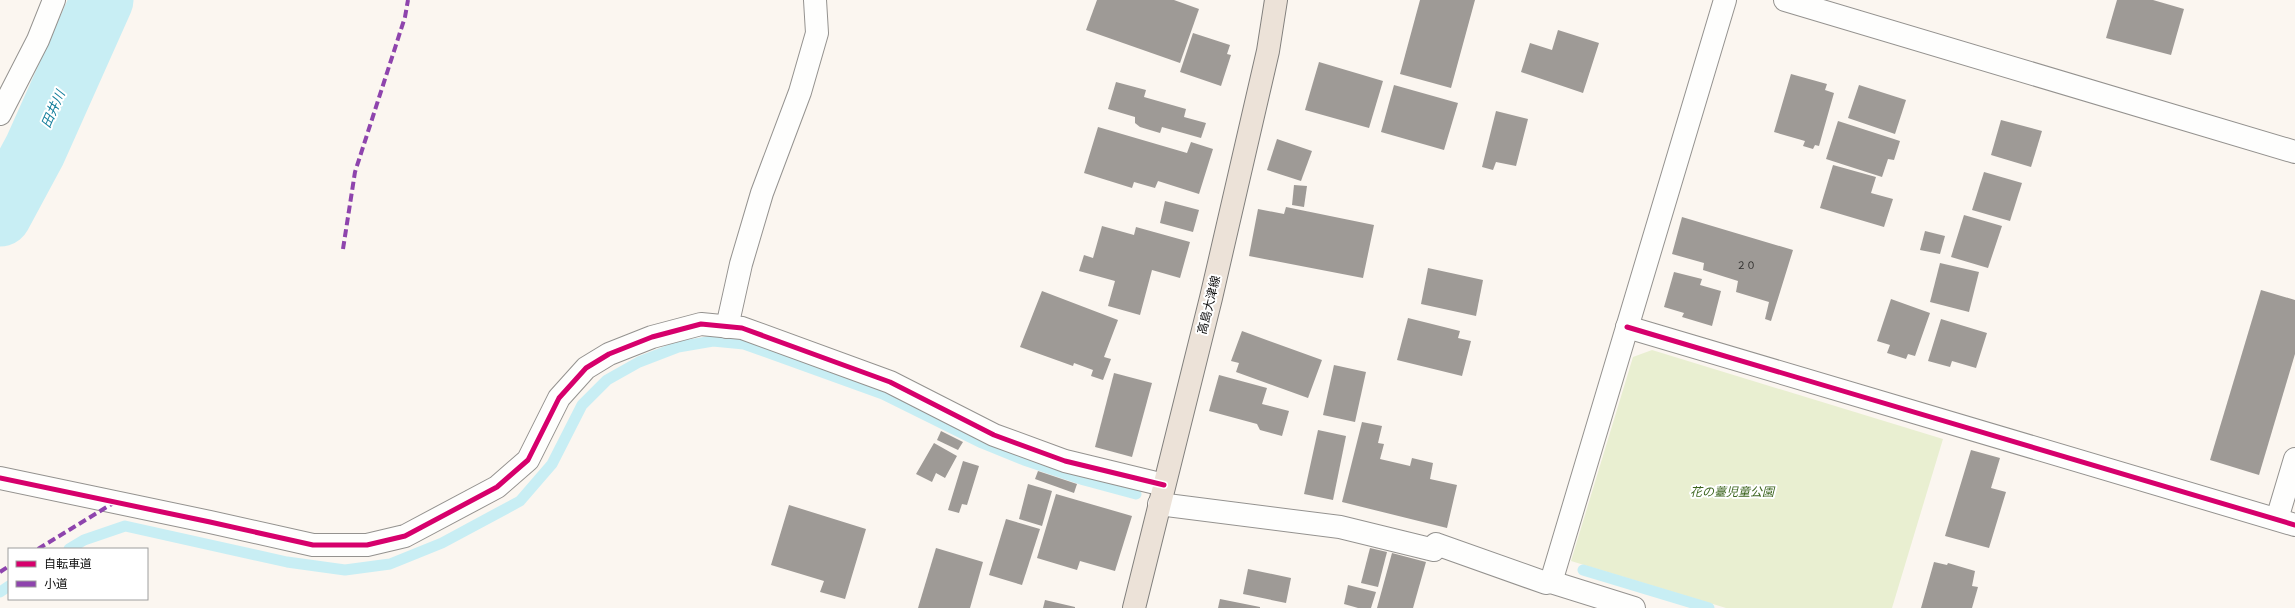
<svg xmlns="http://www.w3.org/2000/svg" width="2295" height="608" font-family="'Zilla Slab','Noto Sans JP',serif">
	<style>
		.green { fill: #e9efd1 }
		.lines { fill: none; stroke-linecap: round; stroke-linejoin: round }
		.stream { stroke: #c8eef4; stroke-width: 11 }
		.river { stroke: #c8eef4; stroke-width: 63 }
		.building { fill: #9e9a96 }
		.minor-casing { stroke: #94928f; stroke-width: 24 }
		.major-casing { stroke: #817f7c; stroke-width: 24 }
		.minor { stroke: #fefefd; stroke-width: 22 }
		.major { stroke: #ece2d8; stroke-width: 22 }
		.quiet { stroke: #8e44ad; stroke-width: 4; stroke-dasharray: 8 4; stroke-linecap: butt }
		.cycleway-casing { stroke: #fff; stroke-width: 8 }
		.cycleway { stroke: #d6006c; stroke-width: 5 }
		.labels { text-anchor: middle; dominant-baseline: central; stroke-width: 4; stroke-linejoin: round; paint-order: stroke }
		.number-label { font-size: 10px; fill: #31302f }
		.street-label { font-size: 12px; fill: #0d0d0d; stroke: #fff }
		.park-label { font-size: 12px; font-style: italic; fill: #3b641e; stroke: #fff }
		.water-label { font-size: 13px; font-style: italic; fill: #17809d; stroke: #fff }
	</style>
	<rect width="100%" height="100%" fill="#fbf6f0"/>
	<!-- green -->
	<path class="green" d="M 1652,350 L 1943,439 L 1892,608 L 1726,608 L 1571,561 L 1633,357 Z"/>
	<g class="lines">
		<!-- stream -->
		<g class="stream">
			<path d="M 69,549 L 84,540 L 125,526 L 287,562 L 345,570 L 390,564 L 442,543 L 520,501 L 552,464 L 582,405 L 607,380 L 639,362 L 678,347 L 713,341 L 744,344 L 883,394 L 982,443 L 1024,460 L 1084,480 L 1136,494"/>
			<path d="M 1583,570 L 1709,608"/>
			<path d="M 0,592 L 9,586"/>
		</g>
		<!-- river -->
		<path class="river" d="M 0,215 L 35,150 L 102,0"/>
	</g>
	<!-- building -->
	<g class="building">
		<path d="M 1097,0 L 1174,0 L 1199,9 L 1180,63 L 1086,30 Z"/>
		<path d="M 1420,0 L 1475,0 L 1451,88 L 1400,74 Z"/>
		<path d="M 2117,0 L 2153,0 L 2184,9 L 2171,55 L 2106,38 Z"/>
		<path d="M 1558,30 L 1599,43 L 1583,93 L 1521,72 L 1530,43 L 1552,50 Z"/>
		<path d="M 1193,33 L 1230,45 L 1227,54 L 1231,55 L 1221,86 L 1180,72 Z"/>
		<path d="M 1319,62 L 1383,81 L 1369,128 L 1305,110 Z"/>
		<path d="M 1791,74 L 1827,84 L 1825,90 L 1834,93 L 1819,146 L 1815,145 L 1813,149 L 1803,146 L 1805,141 L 1774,132 Z"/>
		<path d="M 1116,82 L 1146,90 L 1144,97 L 1186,109 L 1184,117 L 1206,123 L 1201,138 L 1162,127 L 1160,133 L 1140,127 L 1135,123 L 1135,117 L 1108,109 Z"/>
		<path d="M 1394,85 L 1458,103 L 1444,150 L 1381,132 Z"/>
		<path d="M 1859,85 L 1906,100 L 1895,134 L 1848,118 Z"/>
		<path d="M 1496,111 L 1528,119 L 1516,166 L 1496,162 L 1493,170 L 1482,167 Z"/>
		<path d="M 2001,120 L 2042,131 L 2031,167 L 1991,155 Z"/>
		<path d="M 1838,121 L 1900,141 L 1894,160 L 1888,159 L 1882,177 L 1826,159 Z"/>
		<path d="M 1098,127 L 1187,153 L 1191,142 L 1213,149 L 1199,194 L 1158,181 L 1155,188 L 1134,182 L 1132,188 L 1084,173 Z"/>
		<path d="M 1277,139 L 1312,151 L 1301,181 L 1267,170 Z"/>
		<path d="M 1833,165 L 1876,177 L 1871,193 L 1893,199 L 1884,227 L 1820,208 Z"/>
		<path d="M 1984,172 L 2022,183 L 2010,221 L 1972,210 Z"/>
		<path d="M 1294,185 L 1307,186 L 1304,207 L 1292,205 Z"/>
		<path d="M 1165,201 L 1199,210 L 1193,232 L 1160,223 Z"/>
		<path d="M 1286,207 L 1374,225 L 1363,278 L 1249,256 L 1258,209 L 1284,214 Z"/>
		<path d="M 1964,215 L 2002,226 L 1988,268 L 1951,257 Z"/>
		<path d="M 1682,217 L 1793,250 L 1771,321 L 1765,319 L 1769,302 L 1736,292 L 1738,281 L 1703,270 L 1704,263 L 1672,254 Z"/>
		<path d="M 1102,226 L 1134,235 L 1136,227 L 1190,242 L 1180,278 L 1152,270 L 1140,315 L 1108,306 L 1115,281 L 1079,271 L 1084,255 L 1093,258 Z"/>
		<path d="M 1925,231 L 1945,236 L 1940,254 L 1920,250 Z"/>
		<path d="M 1940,263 L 1979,272 L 1969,312 L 1930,302 Z"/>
		<path d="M 1428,268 L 1483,280 L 1476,316 L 1421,304 Z"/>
		<path d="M 1674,272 L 1702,279 L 1700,285 L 1721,291 L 1712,326 L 1682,317 L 1684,313 L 1664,307 Z"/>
		<path d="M 2261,290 L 2295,300 L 2295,354 L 2259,475 L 2210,460 Z"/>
		<path d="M 1042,291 L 1118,320 L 1104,357 L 1111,359 L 1103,380 L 1091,376 L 1093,370 L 1074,363 L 1073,366 L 1020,347 Z"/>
		<path d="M 1891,299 L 1930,313 L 1915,356 L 1908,354 L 1906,359 L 1887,353 L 1890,345 L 1877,341 Z"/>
		<path d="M 1408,318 L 1460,331 L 1458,338 L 1471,341 L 1462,376 L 1397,360 Z"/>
		<path d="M 1941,319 L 1987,333 L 1976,368 L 1952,361 L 1950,367 L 1928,361 Z"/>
		<path d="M 1242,331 L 1322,360 L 1308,398 L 1236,372 L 1239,363 L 1231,361 Z"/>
		<path d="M 1334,365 L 1366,372 L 1355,422 L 1323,415 Z"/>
		<path d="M 1114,373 L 1152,383 L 1132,457 L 1095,447 Z"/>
		<path d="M 1219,375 L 1267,388 L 1262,404 L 1289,411 L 1282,436 L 1260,430 L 1257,424 L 1209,411 Z"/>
		<path d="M 1362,422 L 1382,426 L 1378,443 L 1384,444 L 1380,459 L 1410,466 L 1412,458 L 1433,463 L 1430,479 L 1457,485 L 1447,528 L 1342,502 Z"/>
		<path d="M 1318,430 L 1346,436 L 1333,500 L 1304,494 Z"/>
		<path d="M 941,431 L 963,442 L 958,450 L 937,440 Z"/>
		<path d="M 934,443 L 957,456 L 945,478 L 936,473 L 932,482 L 916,474 Z"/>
		<path d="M 1971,450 L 2000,458 L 1991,488 L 2006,492 L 1989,548 L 1945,536 Z"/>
		<path d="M 963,461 L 979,466 L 967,505 L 962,504 L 959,513 L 948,510 Z"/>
		<path d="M 1038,471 L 1077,484 L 1074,493 L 1035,479 Z"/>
		<path d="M 1028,484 L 1052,491 L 1042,526 L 1019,519 Z"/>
		<path d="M 1056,494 L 1132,516 L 1115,571 L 1080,561 L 1077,570 L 1037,558 Z"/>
		<path d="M 789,505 L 866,529 L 845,599 L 820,592 L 824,581 L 771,565 Z"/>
		<path d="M 1006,519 L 1040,529 L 1022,585 L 989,575 Z"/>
		<path d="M 936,548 L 983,562 L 970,608 L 918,608 Z"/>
		<path d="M 1370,548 L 1387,552 L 1378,587 L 1361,583 Z"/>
		<path d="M 1392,553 L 1426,562 L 1413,608 L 1377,608 Z"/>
		<path d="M 1934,562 L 1947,565 L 1948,563 L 1975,571 L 1972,586 L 1978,587 L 1972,608 L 1921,608 Z"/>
		<path d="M 1248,569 L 1291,578 L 1286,603 L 1243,594 Z"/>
		<path d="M 1348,585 L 1376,592 L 1371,608 L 1358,608 L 1344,604 Z"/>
		<path d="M 1220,599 L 1260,607 L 1260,608 L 1218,608 Z"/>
		<path d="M 1045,600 L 1075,607 L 1075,608 L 1043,608 Z"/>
	</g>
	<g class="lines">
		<!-- minor casing -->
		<g class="minor-casing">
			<g id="minor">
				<path d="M 1785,0 L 2295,152"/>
				<path d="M 0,114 L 38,40 L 54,0"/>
				<path d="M 727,327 L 741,264 L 762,193 L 800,92 L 817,33 L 815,0"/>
				<path d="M 1627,327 L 2295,525"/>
				<path d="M 0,478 L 210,522 L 313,545 L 367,545 L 405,536 L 497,487 L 528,460 L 559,398 L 586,368 L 609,354 L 652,337 L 701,324 L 742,328 L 890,382 L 994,435 L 1065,461 L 1164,485"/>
				<path d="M 1159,504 L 1340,527 L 1434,550 L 1436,544 L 1546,583 L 1551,582 L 1634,608"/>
				<path d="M 2277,519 L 2295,459"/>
				<path d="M 1551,582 L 1725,0"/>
			</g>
		</g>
		<!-- major casing -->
		<g class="major-casing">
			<path id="major" d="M 1134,608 L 1211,298 L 1268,51 L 1276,0"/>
		</g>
		<!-- minor -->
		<use href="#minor" class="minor"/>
		<!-- major -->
		<use href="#major" class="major"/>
		<!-- quiet -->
		<g class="quiet">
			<path d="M 343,249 L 355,172 L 405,17 L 408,0"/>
			<path d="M 38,549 L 115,502"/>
			<path d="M 0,572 L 9,566"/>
		</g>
		<!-- cycleway casing -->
		<g class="cycleway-casing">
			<g id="cycleway">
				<path d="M 1627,327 L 2295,525"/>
				<path d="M 0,478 L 210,522 L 313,545 L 367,545 L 405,536 L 497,487 L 528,460 L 559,398 L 586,368 L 609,354 L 652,337 L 701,324 L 742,328 L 890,382 L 994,435 L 1065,461 L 1164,485"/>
			</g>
		</g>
		<!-- cycleway -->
		<use href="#cycleway" class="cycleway"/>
	</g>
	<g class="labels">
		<!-- number labels -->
		<g class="number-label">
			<text x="1746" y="266">２０</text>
		</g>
		<!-- street labels -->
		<g class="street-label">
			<text transform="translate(1209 305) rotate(-76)">高島大津線</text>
		</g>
		<!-- park labels -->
		<g class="park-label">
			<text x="1732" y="492">花の薹児童公園</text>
		</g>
		<!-- water labels -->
		<g class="water-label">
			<text transform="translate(53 109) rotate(-66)">田井川</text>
		</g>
	</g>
	<!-- legend -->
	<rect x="8" y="548" width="140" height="52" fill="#ffffff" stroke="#9e9e9e"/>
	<rect x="16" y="561" width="20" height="6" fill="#d6006c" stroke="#9e9e9e"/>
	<text x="44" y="568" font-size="12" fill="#0d0d0d">自転車道</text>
	<rect x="16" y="581" width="20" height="6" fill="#8e44ad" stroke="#9e9e9e"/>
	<text x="44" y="588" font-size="12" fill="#0d0d0d">小道</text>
</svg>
